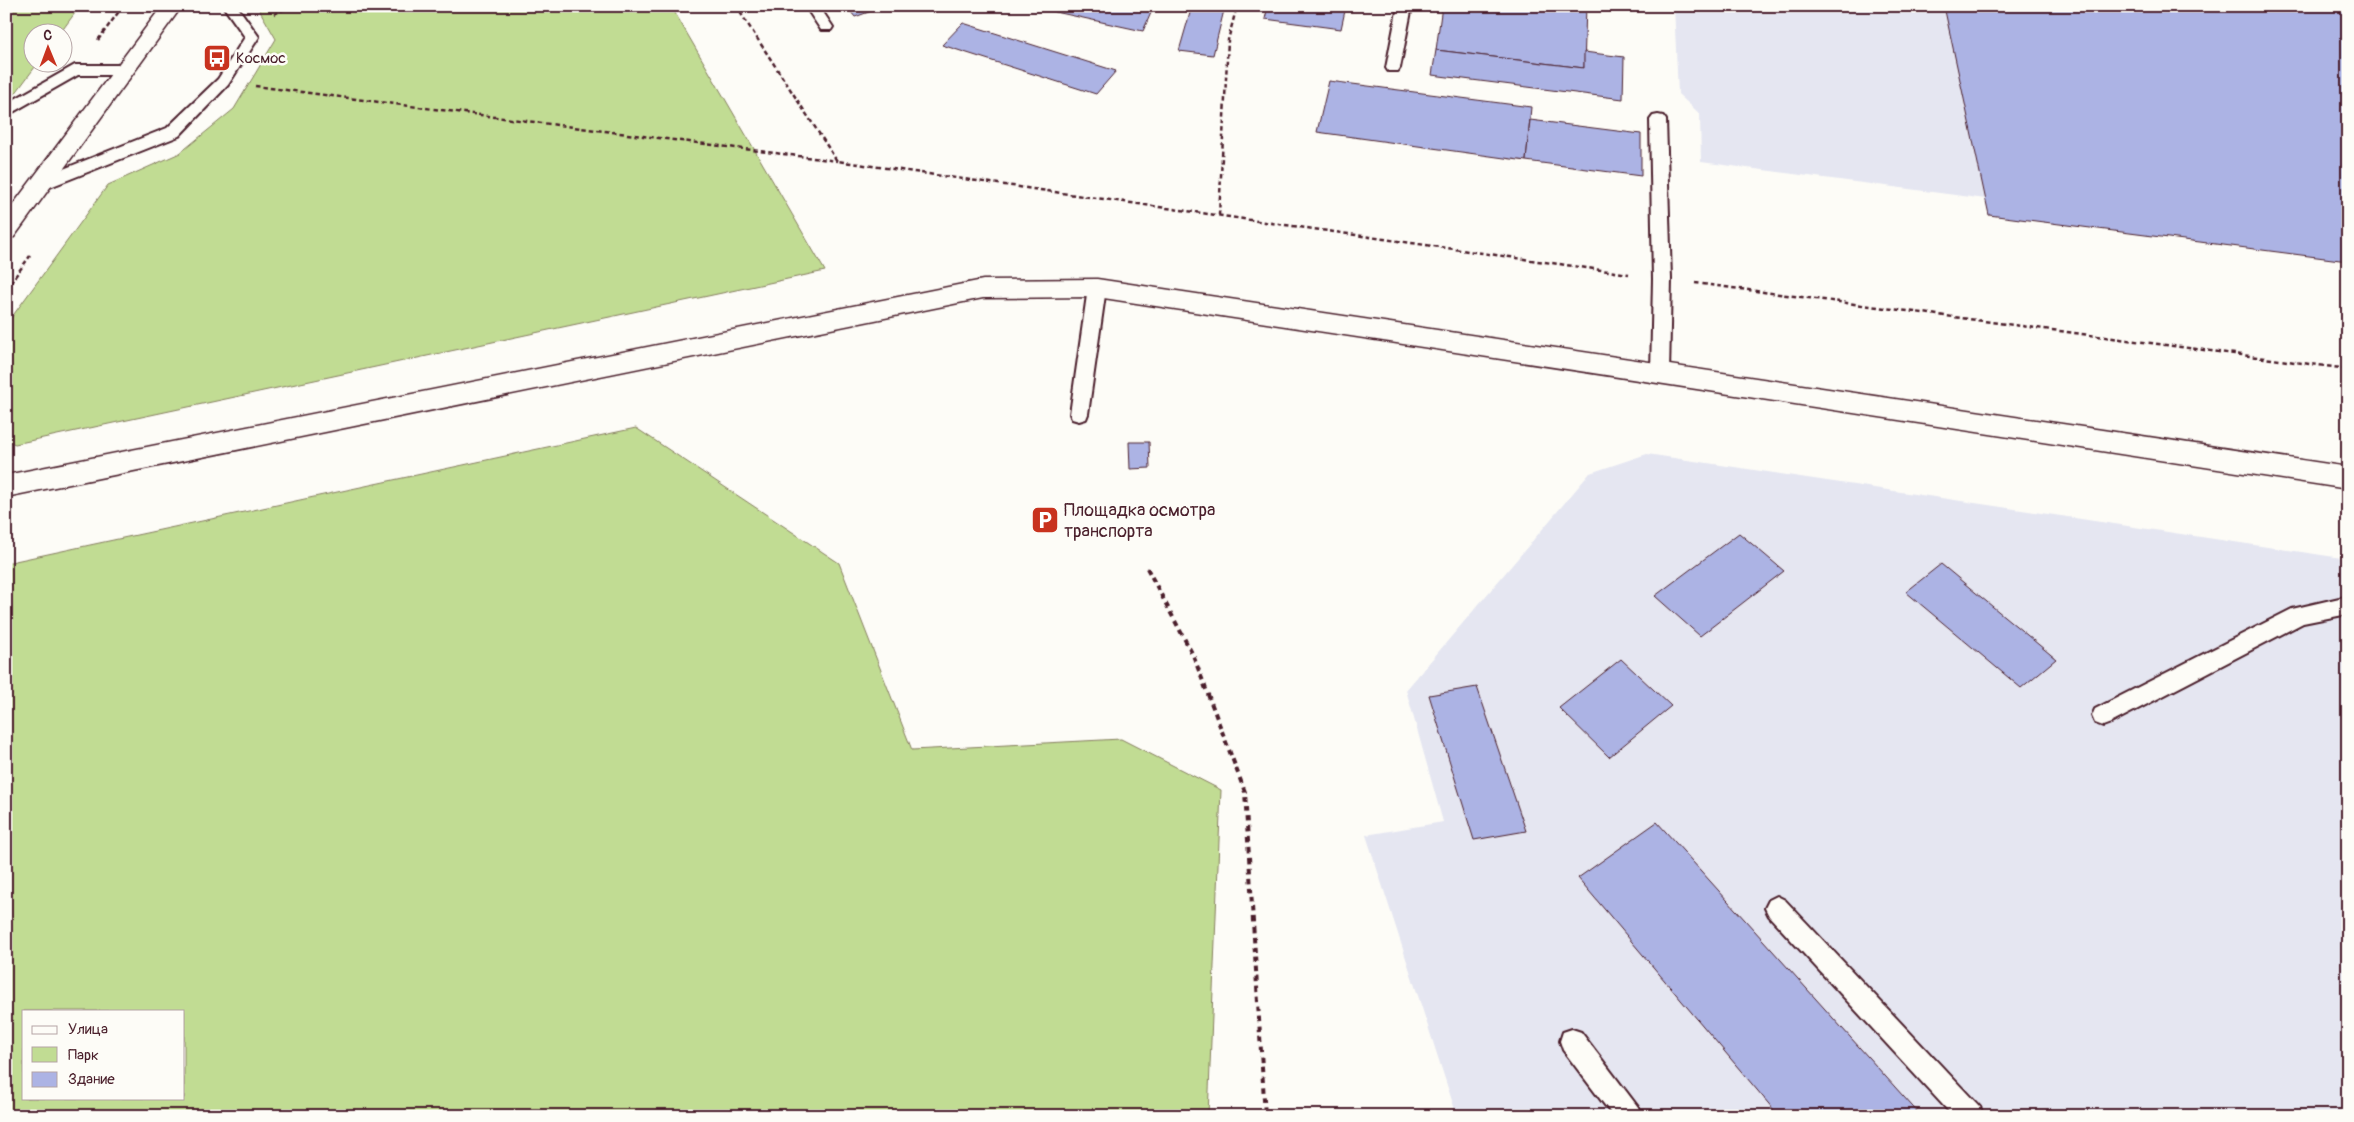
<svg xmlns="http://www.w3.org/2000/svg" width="2354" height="1122" font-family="Pangolin,sans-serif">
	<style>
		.built { fill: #e5e6f1 }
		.green { fill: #c1dc93; stroke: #867e5f; fill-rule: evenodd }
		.building { fill: #acb3e4; stroke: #4a1f2b }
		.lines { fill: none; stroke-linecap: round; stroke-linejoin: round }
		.service-casing { stroke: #4a1f2b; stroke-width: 4 }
		.minor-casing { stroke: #4a1f2b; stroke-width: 3 }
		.primary-casing { stroke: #4a1f2b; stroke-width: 3 }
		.path-far1 { stroke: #4a1f2b; stroke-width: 2.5; stroke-dasharray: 4.5 3; stroke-linecap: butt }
		.path { stroke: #4a1f2b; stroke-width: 4; stroke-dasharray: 5.5 4.5; stroke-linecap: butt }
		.service { fill: #fdfcf7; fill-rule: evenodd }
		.minor { fill: #fdfcf7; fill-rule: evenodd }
		.primary { fill: #fdfcf7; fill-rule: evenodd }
		.labels { text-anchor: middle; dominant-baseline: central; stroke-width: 5; stroke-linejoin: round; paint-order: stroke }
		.far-poi-label { font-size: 15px; fill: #4a1f2b; stroke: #fdfcf7; text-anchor: start }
		.poi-label { font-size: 18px; fill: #4a1f2b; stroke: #fdfcf7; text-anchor: start }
	</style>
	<rect width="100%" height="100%" fill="#fdfcf7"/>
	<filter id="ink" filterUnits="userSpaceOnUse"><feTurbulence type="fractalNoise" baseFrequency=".02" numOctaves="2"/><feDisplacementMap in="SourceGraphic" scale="10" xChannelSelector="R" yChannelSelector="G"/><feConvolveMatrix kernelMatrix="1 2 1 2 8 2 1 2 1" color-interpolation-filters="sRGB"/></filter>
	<g filter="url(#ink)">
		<!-- built -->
		<g class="built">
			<path d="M 1674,6 L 2348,6 L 2348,261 L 1989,215 L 1986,199 L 1701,162 L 1700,114 L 1678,94 Z"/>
			<path d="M 1647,454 L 2348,559 L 2348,1116 L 1457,1116 L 1366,835 L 1443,822 L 1406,690 L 1590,473 Z"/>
		</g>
		<!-- green -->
		<g class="green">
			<path d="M 6,6 L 80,6 L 61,32 L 32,32 L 32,62 L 38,63 L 6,106 Z"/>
			<path d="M 257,6 L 671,6 L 825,271 L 15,444 L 6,440 L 6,325 L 108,185 L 180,153 L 234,109 L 276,39 Z"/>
			<path d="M 636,428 L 839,563 L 912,750 L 1121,739 L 1221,790 L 1208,1116 L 6,1116 L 6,563 ZM 24,1011 L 184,1011 L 184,1098 L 24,1098 Z"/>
		</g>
		<!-- building -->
		<g class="building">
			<path d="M 846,6 L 885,6 L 855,17 Z"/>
			<path d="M 1028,6 L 1154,6 L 1143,31 Z"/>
			<path d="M 1192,6 L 1225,6 L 1213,55 L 1179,51 Z"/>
			<path d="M 1268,6 L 1346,6 L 1341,29 L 1265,19 Z"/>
			<path d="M 1442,6 L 1586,6 L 1584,68 L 1436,50 Z"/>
			<path d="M 1944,6 L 2348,6 L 2348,261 L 1989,215 Z"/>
			<path d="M 963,23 L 1116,71 L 1096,94 L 942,45 Z"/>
			<path d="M 1436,50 L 1584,68 L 1584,52 L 1624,57 L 1623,99 L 1432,75 Z"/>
			<path d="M 1329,81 L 1531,107 L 1526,161 L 1317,132 Z"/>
			<path d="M 1530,120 L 1641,134 L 1641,176 L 1526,161 Z"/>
			<path d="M 1129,442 L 1149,442 L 1150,468 L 1130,469 Z"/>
			<path d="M 1739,533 L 1784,571 L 1700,636 L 1655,596 Z"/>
			<path d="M 1941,564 L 2056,659 L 2021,688 L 1906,592 Z"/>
			<path d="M 1621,659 L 1671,706 L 1609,757 L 1559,708 Z"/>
			<path d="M 1477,687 L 1526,831 L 1474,840 L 1429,695 Z"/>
			<path d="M 1657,822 L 1921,1116 L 1779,1116 L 1578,878 Z"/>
		</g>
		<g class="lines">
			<!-- service casing -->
			<g class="service-casing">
				<g id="service">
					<path d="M 223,6 L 237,6 L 259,37 L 228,85 L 179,136 L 45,189 L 33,189 L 31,185 L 33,181 L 167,128 L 218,79 L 245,37 Z"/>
					<path d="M 805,6 L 819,6 L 833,27 L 831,30 L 821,30 Z"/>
					<path d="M 1398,6 L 1412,6 L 1400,68 L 1398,71 L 1388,71 L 1386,68 Z"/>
					<path d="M 75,65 L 126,65 L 131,67 L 134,70 L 131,73 L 126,75 L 78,75 L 6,116 L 6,104 Z"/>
					<path d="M 1658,115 L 1663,116 L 1666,120 L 1671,279 L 1669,374 L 1666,379 L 1660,381 L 1654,379 L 1651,374 L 1653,279 L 1650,120 L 1653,116 Z"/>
					<path d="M 1097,282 L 1103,284 L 1106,288 L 1088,414 L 1086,419 L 1079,421 L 1072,419 L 1070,414 L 1088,288 L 1091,284 Z"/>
					<path d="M 2348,596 L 2348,614 L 2303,623 L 2111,723 L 2103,726 L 2095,723 L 2092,716 L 2095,709 L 2292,609 Z"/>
					<path d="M 1777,896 L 1785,900 L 1980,1107 L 1984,1116 L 1953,1116 L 1769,916 L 1765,908 L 1769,900 Z"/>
					<path d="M 1572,1029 L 1581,1032 L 1638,1107 L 1642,1116 L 1613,1116 L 1563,1050 L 1560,1041 L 1563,1032 Z"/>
				</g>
			</g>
			<!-- minor casing -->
			<g class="minor-casing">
				<path id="minor" d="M 1097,279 L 2348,467 L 2348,489 L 1097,297 L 983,298 L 6,497 L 6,475 L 983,280 Z"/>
			</g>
			<!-- primary casing -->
			<g class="primary-casing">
				<path id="primary" d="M 162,6 L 182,6 L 14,237 L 6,239 L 6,214 Z"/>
			</g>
			<!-- path-far1 -->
			<g class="path-far1">
				<path d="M 736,6 L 837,161 L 1629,274"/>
				<path d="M 274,14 L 292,6"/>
				<path d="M 98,40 L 123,6"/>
				<path d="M 255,86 L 837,161"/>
				<path d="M 1219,215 L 1228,40 L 1237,6"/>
				<path d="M 1695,283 L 2348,369"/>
				<path d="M 6,289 L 30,256"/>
			</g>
			<!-- path -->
			<path class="path" d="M 1147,568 L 1193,655 L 1245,792 L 1265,1116"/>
			<!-- service -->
			<use href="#service" class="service"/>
			<!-- minor -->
			<use href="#minor" class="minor"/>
			<!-- primary -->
			<use href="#primary" class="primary"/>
		</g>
	</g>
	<!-- icons -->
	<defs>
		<g id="bus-square" transform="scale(1.4375)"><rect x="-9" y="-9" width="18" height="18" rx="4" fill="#c8321e" stroke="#fdfcf7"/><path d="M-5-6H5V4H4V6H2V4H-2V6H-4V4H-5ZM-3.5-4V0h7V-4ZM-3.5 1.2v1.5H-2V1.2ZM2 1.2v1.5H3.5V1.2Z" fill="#fff"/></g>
		<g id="parking-square" transform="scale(1.4375)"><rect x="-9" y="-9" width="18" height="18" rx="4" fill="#c8321e" stroke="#fdfcf7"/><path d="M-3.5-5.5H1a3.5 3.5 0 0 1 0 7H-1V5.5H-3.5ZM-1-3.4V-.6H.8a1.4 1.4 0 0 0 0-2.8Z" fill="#fff"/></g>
	</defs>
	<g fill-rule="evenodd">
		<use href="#bus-square" x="217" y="58"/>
		<use href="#parking-square" x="1045" y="520"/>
	</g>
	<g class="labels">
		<!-- far-poi labels -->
		<g class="far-poi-label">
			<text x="236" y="58">Космос</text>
		</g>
		<!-- poi labels -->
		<g class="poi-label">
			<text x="1064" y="510">Площадка осмотра<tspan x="1064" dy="21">транспорта</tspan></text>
		</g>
	</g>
	<!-- margin -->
	<rect width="2354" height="1122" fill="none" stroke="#fdfcf7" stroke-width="25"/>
	<rect x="12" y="12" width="2329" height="1097" fill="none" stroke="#4a1f2b" stroke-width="2" filter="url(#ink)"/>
	<!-- legend -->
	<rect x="22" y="1010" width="162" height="90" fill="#fdfcf7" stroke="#b5a4a5"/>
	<rect x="32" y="1026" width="25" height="8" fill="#fdfcf7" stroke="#b5a4a5"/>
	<text x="68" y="1034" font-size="15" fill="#4a1f2b">Улица</text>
	<rect x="32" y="1047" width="25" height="15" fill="#c1dc93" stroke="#b5a4a5"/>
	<text x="68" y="1060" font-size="15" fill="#4a1f2b">Парк</text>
	<rect x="32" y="1072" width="25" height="15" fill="#acb3e4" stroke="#b5a4a5"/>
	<text x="68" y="1084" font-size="15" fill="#4a1f2b">Здание</text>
	<!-- north arrow -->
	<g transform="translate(48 48) rotate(359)"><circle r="24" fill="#fdfcf7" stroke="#b5a4a5"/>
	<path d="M0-4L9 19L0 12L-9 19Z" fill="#c8321e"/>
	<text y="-8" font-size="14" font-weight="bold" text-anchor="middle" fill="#4a1f2b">С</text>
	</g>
</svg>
